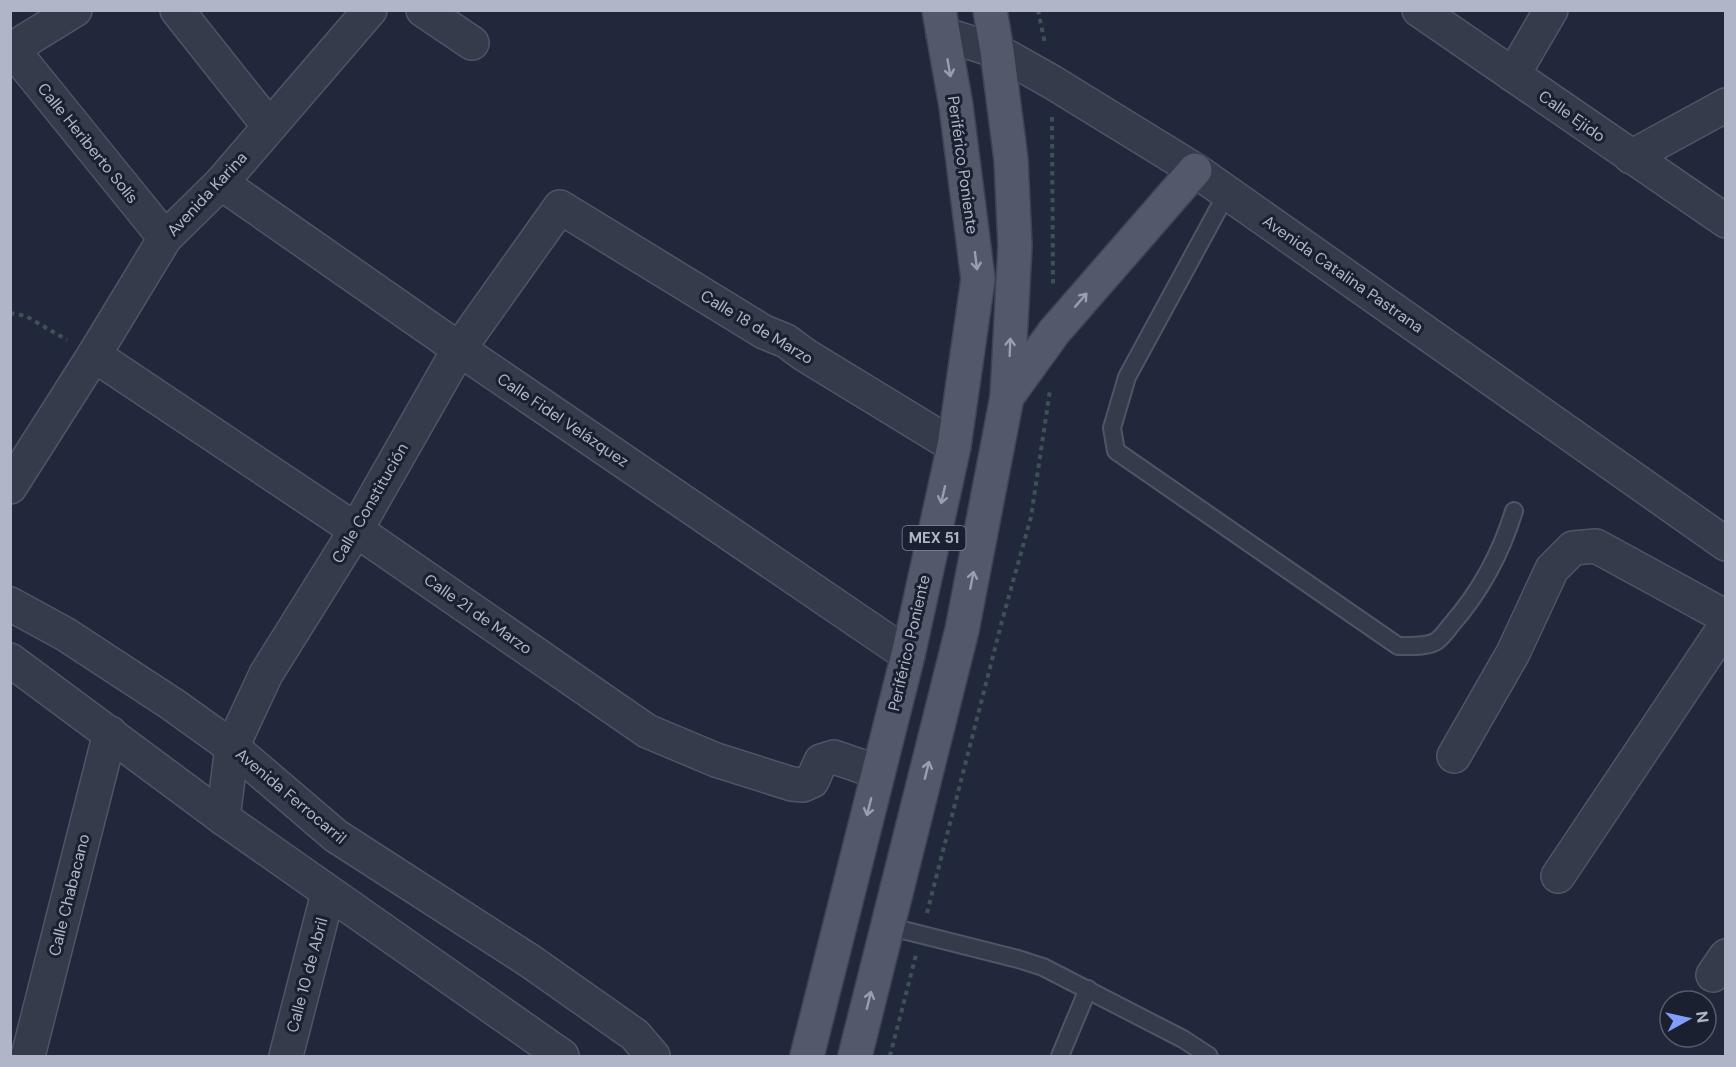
<svg xmlns="http://www.w3.org/2000/svg" width="1736" height="1067" font-family="'DM Sans',sans-serif">
	<style>
		.lines { fill: none; stroke-linecap: round; stroke-linejoin: round }
		.lane-casing { stroke: #505566; stroke-width: 20 }
		.street-casing { stroke: #505566; stroke-width: 36 }
		.primary-casing { stroke: #3e4454; stroke-width: 36 }
		.path { stroke: #3e5156; stroke-width: 4; stroke-dasharray: 4.5 4.5; stroke-linecap: butt }
		.lane { stroke: #353b4b; stroke-width: 16 }
		.street { stroke: #353b4b; stroke-width: 33 }
		.primary { stroke: #53596b; stroke-width: 33 }
		.oneway { stroke: #999eb0 }
		.labels { text-anchor: middle; dominant-baseline: central; stroke-width: 6; stroke-linejoin: round; paint-order: stroke }
		.shield { fill: #1a2030; stroke: #83889a; stroke-width: 1.5 }
		.shield-label { font-size: 15px; font-weight: bold; fill: #b0b5c7 }
		.street-label { font-size: 16px; fill: #b0b5c7; stroke: #1a2030 }
	</style>
	<rect width="100%" height="100%" fill="#21283b"/>
	<g class="lines">
		<!-- lane casing -->
		<g class="lane-casing">
			<g id="lane">
				<path d="M 1227,193 L 1127,377 L 1112,428 L 1116,451 L 1398,646 C 1409,646 1425,647 1435,642 C 1441,639 1447,630 1451,625 C 1480,592 1501,553 1514,511"/>
				<path d="M 887,926 L 1018,959 L 1043,967 L 1183,1039 L 1209,1056"/>
				<path d="M 1060,1056 L 1088,989"/>
			</g>
		</g>
		<!-- street casing -->
		<g class="street-casing">
			<g id="street">
				<path d="M 177,10 L 269,126"/>
				<path d="M 423,10 L 472,43"/>
				<path d="M 1419,10 L 1726,221"/>
				<path d="M 943,34 L 997,51 L 1052,82 L 1195,170 L 1726,544"/>
				<path d="M 12,49 L 165,238"/>
				<path d="M 10,50 L 75,10"/>
				<path d="M 1513,75 L 1551,10"/>
				<path d="M 1631,157 L 1726,105"/>
				<path d="M 221,183 L 459,349 L 908,655"/>
				<path d="M 94,355 L 356,530 L 647,731 L 716,760 L 792,784 L 803,785 L 812,781 L 821,761 L 834,757 L 878,772"/>
				<path d="M 10,487 L 94,355 L 165,238 L 221,183 L 370,10"/>
				<path d="M 10,604 L 65,634 L 172,704 L 232,747 L 336,836 L 530,961 L 635,1035 L 653,1056"/>
				<path d="M 10,660 L 223,818 L 562,1056"/>
				<path d="M 1454,756 L 1513,653 L 1552,569 L 1573,548 L 1596,546 L 1726,617"/>
				<path d="M 223,818 L 232,747 L 266,674 L 356,530 L 459,349 L 560,207 L 764,332 L 786,341 L 805,355 L 954,446"/>
				<path d="M 1558,876 L 1726,625"/>
				<path d="M 1713,975 L 1726,956"/>
				<path d="M 28,1056 L 110,733"/>
				<path d="M 286,1056 L 328,893"/>
			</g>
		</g>
		<!-- primary casing -->
		<g class="primary-casing">
			<g id="primary">
				<path d="M 1007,397 L 1054,332 L 1195,170"/>
				<path d="M 807,1056 L 908,655 L 954,446 L 978,279 L 956,106 L 939,10"/>
				<path d="M 855,1056 L 962,630 L 1007,397 L 1015,246 L 1011,160 L 997,51 L 990,10"/>
			</g>
		</g>
		<!-- path -->
		<g class="path">
			<path d="M 1038,10 L 1045,44"/>
			<path d="M 1052,117 L 1053,286"/>
			<path d="M 10,313 L 26,316 L 67,340"/>
			<path d="M 927,913 L 1002,621 L 1031,517 L 1050,390"/>
			<path d="M 890,1056 L 916,955"/>
		</g>
		<!-- lane -->
		<use href="#lane" class="lane"/>
		<!-- street -->
		<use href="#street" class="street"/>
		<!-- primary -->
		<use href="#primary" class="primary"/>
	</g>
	<!-- one-way arrows -->
	<defs><path id="oneway-shaft" d="M-6 0H5M1.5-3L5.5 0L1.5 3" fill="none" stroke-width="1.6" stroke-linecap="round" stroke-linejoin="round" transform="scale(1.5)"/></defs>
	<g class="oneway">
		<use href="#oneway-shaft" transform="translate(949 68) rotate(80)"/>
		<use href="#oneway-shaft" transform="translate(976 261) rotate(83)"/>
		<use href="#oneway-shaft" transform="translate(1081 300) rotate(-49)"/>
		<use href="#oneway-shaft" transform="translate(1010 347) rotate(-88)"/>
		<use href="#oneway-shaft" transform="translate(943 495) rotate(103)"/>
		<use href="#oneway-shaft" transform="translate(972 580) rotate(-79)"/>
		<use href="#oneway-shaft" transform="translate(927 770) rotate(-76)"/>
		<use href="#oneway-shaft" transform="translate(869 807) rotate(104)"/>
		<use href="#oneway-shaft" transform="translate(869 1000) rotate(-76)"/>
	</g>
	<g class="labels">
		<!-- shield labels -->
		<rect class="shield" x="902.5" y="526" width="63" height="24" rx="4.5"/>
		<g class="shield-label">
			<text x="934" y="538">MEX 51</text>
		</g>
		<!-- street labels -->
		<g class="street-label">
			<text transform="translate(1572 116) rotate(35)">Calle Ejido</text>
			<text transform="translate(88 143) rotate(51)">Calle Heriberto Solís</text>
			<text transform="translate(963 165) rotate(82)">Periférico Poniente</text>
			<text transform="translate(207 194) rotate(-47)">Avenida Karina</text>
			<text transform="translate(1343 274) rotate(35)">Avenida Catalina Pastrana</text>
			<text transform="translate(757 327) rotate(31)">Calle 18 de Marzo</text>
			<text transform="translate(563 420) rotate(34)">Calle Fidel Velázquez</text>
			<text transform="translate(370 503) rotate(-60)">Calle Constitución</text>
			<text transform="translate(478 614) rotate(35)">Calle 21 de Marzo</text>
			<text transform="translate(909 643) rotate(-77)">Periférico Poniente</text>
			<text transform="translate(291 796) rotate(40)">Avenida Ferrocarril</text>
			<text transform="translate(69 895) rotate(-76)">Calle Chabacano</text>
			<text transform="translate(307 975) rotate(-75)">Calle 10 de Abril</text>
		</g>
	</g>
	<!-- border -->
	<rect width="1736" height="1067" fill="none" stroke="#b0b5c7" stroke-width="24"/>
	<!-- north arrow -->
	<g transform="translate(1688 1019) rotate(82)"><circle r="28" fill="#1a2030" stroke="#565c6c" stroke-width="1.5"/>
	<path d="M0-4.5L10 22L0 15L-10 22Z" fill="#819efb"/>
	<text y="-9" font-size="16" font-weight="bold" text-anchor="middle" fill="#b0b5c7">N</text>
	</g>
</svg>
